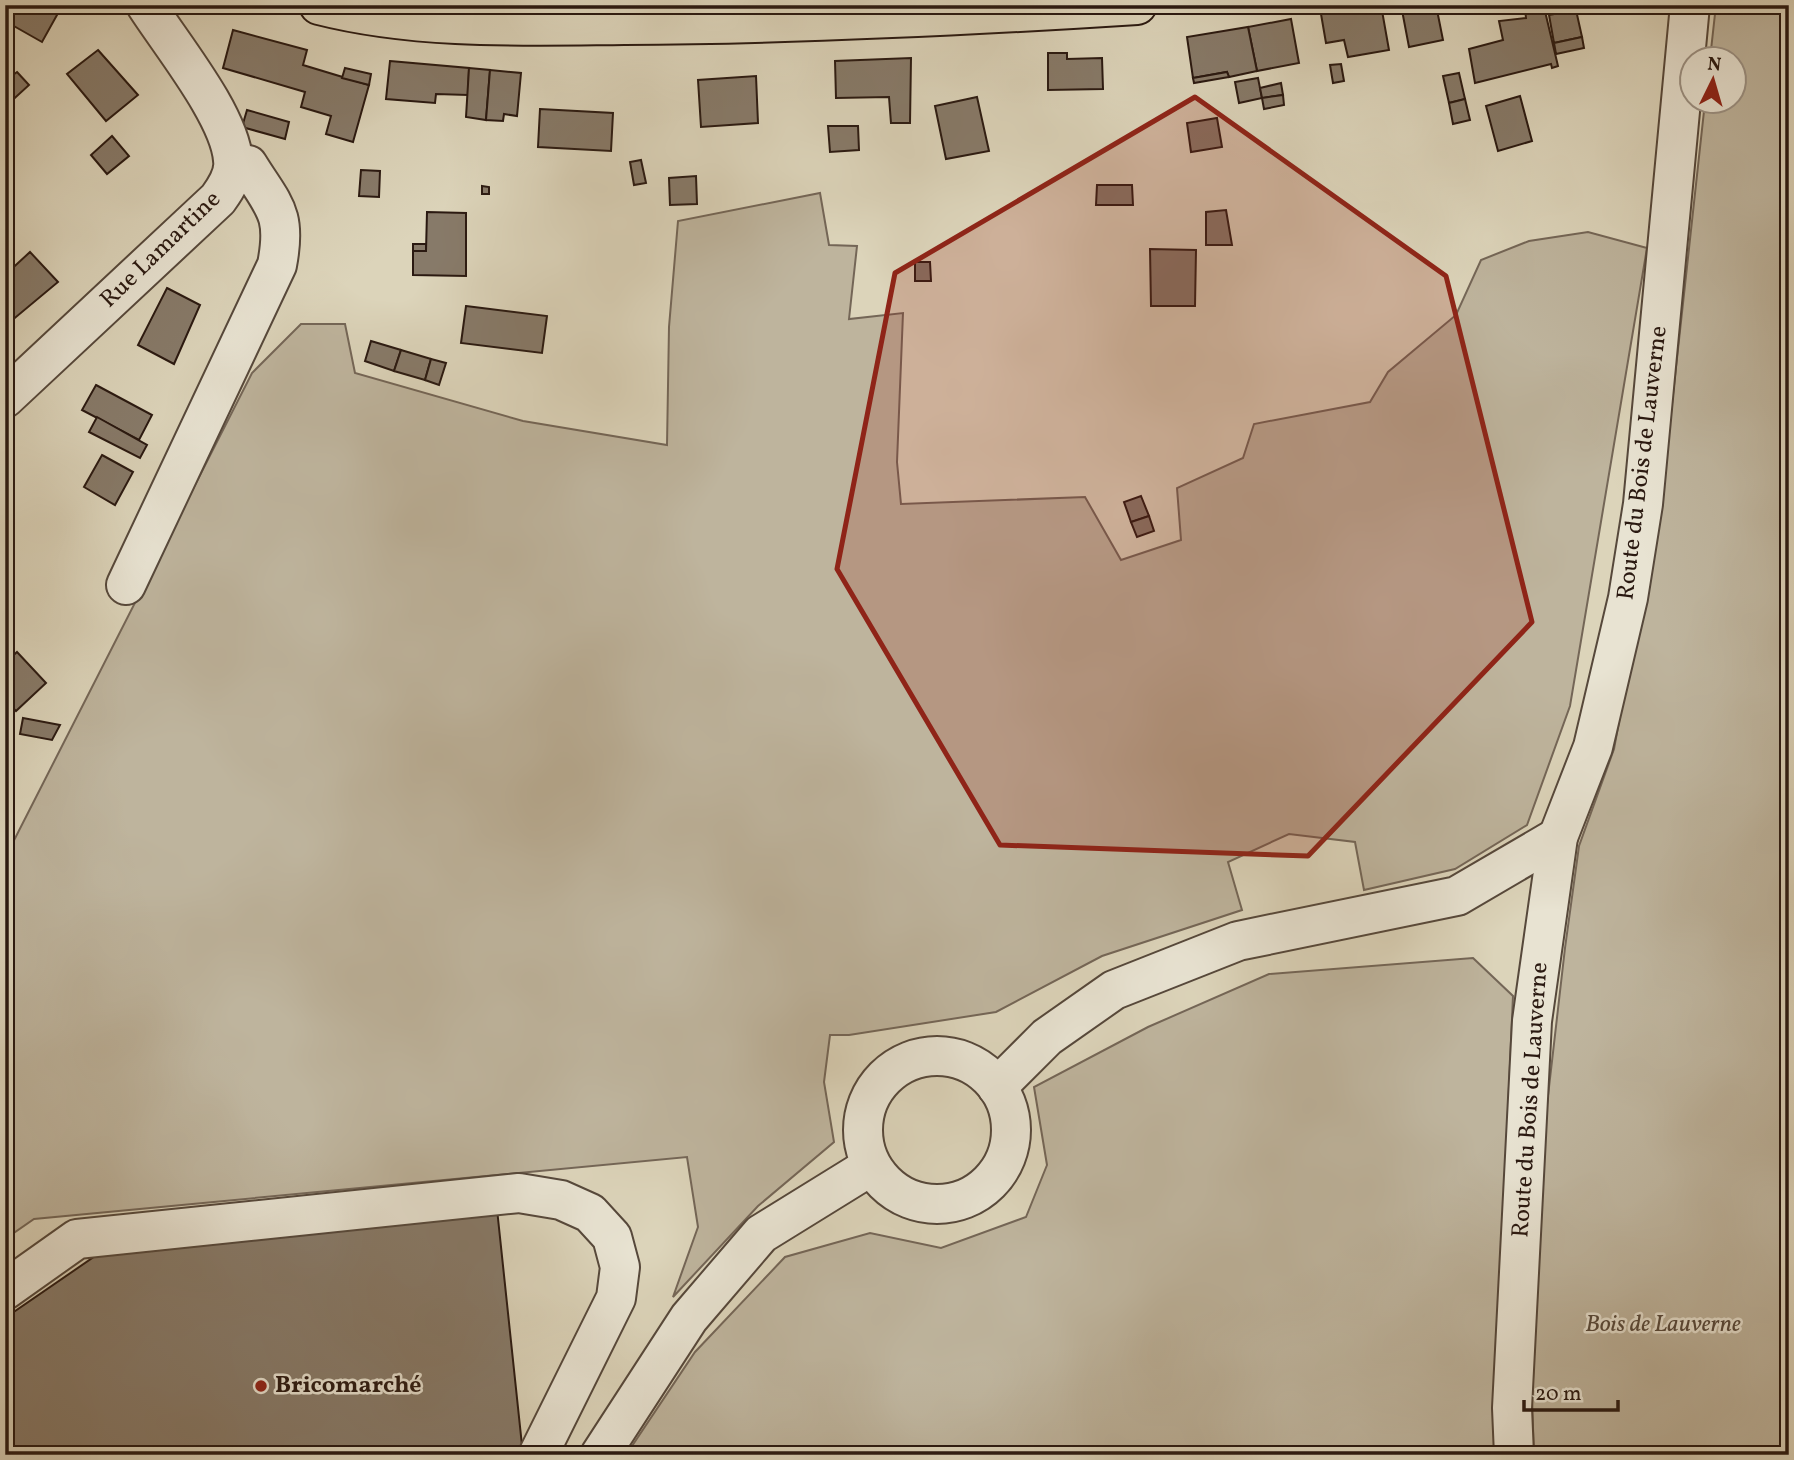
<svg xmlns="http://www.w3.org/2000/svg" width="1794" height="1460" font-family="Vollkorn,serif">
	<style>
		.green { fill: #beb49d; stroke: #746657; stroke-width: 2 }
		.building { fill: #877a69; stroke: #2a1911; stroke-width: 2 }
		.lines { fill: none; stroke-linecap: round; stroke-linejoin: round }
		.minor-casing { stroke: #56483b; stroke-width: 42 }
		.major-casing { stroke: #2a1911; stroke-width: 42 }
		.minor { stroke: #e8e3d2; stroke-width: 38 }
		.major { stroke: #dcd4ba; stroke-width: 38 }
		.marked { fill: #8f2418; fill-opacity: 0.2; stroke: #8f2418; stroke-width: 5; stroke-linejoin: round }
		.poi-dot { fill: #8f2418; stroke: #e8e3d2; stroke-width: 2.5 }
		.labels { text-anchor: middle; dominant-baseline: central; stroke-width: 5; stroke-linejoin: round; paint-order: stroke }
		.street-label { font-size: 24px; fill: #2a1911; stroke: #e8e3d2 }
		.park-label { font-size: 24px; font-style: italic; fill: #56483b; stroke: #e8e3d2 }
		.poi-label { font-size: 24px; font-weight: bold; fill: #2a1911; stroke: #e8e3d2; text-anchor: start }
	</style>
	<rect width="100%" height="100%" fill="#dcd4ba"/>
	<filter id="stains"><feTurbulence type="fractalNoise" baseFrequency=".00286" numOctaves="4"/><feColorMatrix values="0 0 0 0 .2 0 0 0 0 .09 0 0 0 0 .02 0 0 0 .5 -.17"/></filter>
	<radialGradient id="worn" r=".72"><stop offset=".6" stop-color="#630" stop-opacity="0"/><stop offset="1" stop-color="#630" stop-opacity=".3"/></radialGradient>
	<!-- green -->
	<g class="green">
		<path d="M 1716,5 L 1789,5 L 1789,1455 L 1534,1455 L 1532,1400 L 1545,1122 L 1565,948 L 1579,846 L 1614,749 L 1664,477 L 1705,102 L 1734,102 L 1734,60 L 1710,59 Z"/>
		<path d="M 820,193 L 829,245 L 857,246 L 849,319 L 903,313 L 897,462 L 901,504 L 1085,497 L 1121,560 L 1181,540 L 1177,488 L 1243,458 L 1254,424 L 1370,402 L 1388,372 L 1456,315 L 1481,260 L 1529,241 L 1588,232 L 1647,248 L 1570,706 L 1527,825 L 1455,869 L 1364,890 L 1355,842 L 1289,834 L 1228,862 L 1242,910 L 1102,956 L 996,1012 L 849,1035 L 830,1035 L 824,1082 L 834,1142 L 758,1206 L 673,1297 L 698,1227 L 687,1157 L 34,1219 L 5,1239 L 5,858 L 252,373 L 301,324 L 345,324 L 355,373 L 523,421 L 667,445 L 669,327 L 678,221 Z"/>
		<path d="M 1473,958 L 1513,996 L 1496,1381 L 1499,1455 L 626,1455 L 695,1352 L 785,1257 L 870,1233 L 941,1248 L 1026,1217 L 1047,1165 L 1034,1087 L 1148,1027 L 1269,974 Z"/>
	</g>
	<!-- building -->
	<g class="building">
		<path d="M 5,5 L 62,5 L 62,6 L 42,42 L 5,21 Z"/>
		<path d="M 1363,5 L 1381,5 L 1389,50 L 1348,57 L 1344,40 L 1326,43 L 1321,14 Z"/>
		<path d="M 1401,5 L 1436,5 L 1443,40 L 1409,47 Z"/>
		<path d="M 1544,7 L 1558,66 L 1552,68 L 1551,64 L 1475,83 L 1469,49 L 1503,40 L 1499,21 L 1526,18 L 1525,9 Z"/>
		<path d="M 1576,10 L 1582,37 L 1554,43 L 1549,15 Z"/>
		<path d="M 1291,19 L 1299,63 L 1257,71 L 1248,27 Z"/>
		<path d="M 1248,27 L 1257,71 L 1229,77 L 1227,72 L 1193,78 L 1187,37 Z"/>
		<path d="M 233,30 L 307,50 L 303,65 L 369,85 L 353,142 L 326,134 L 331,116 L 301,107 L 305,92 L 223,68 Z"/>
		<path d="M 1582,37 L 1584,48 L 1556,54 L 1554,43 Z"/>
		<path d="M 98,50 L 138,95 L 106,121 L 67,74 Z"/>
		<path d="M 1048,53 L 1067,53 L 1067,59 L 1102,58 L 1103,89 L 1048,90 Z"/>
		<path d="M 911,58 L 910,123 L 891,123 L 889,97 L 836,98 L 835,61 Z"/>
		<path d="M 390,61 L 469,68 L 468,95 L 436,94 L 435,103 L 386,99 Z"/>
		<path d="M 1341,64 L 1344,81 L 1333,83 L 1330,65 Z"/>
		<path d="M 345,68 L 371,74 L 369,85 L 342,78 Z"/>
		<path d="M 469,68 L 490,70 L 486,120 L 466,117 Z"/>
		<path d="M 490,70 L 521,73 L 517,116 L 504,114 L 503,121 L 486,120 Z"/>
		<path d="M 17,72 L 29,85 L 6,106 L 10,110 L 5,114 L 5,75 L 9,78 Z"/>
		<path d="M 1227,72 L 1229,77 L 1194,83 L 1193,78 Z"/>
		<path d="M 1459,73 L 1465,99 L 1449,103 L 1443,76 Z"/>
		<path d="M 756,76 L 758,123 L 701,127 L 698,80 Z"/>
		<path d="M 1258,78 L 1262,98 L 1239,103 L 1235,82 Z"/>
		<path d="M 1281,83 L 1283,95 L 1262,98 L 1260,88 Z"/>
		<path d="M 1283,95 L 1284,105 L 1264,109 L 1262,98 Z"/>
		<path d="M 1520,96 L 1532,141 L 1498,151 L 1486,106 Z"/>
		<path d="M 977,97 L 989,151 L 946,159 L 935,106 Z"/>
		<path d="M 1465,99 L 1470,120 L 1453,124 L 1449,103 Z"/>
		<path d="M 540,109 L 613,113 L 611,151 L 538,147 Z"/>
		<path d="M 247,110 L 289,122 L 285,139 L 242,127 Z"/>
		<path d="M 1217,118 L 1222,147 L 1191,152 L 1187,123 Z"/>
		<path d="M 828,126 L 858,126 L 859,150 L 830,152 Z"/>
		<path d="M 112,136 L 129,156 L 107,174 L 91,155 Z"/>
		<path d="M 641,160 L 646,183 L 634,185 L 630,162 Z"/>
		<path d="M 361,170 L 380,171 L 379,197 L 359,196 Z"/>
		<path d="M 696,176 L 697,204 L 670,205 L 669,178 Z"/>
		<path d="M 1097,185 L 1132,185 L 1133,205 L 1096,205 Z"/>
		<path d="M 482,186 L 489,187 L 489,194 L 482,194 Z"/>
		<path d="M 1226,210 L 1232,245 L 1206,245 L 1206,212 Z"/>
		<path d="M 427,212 L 466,213 L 466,276 L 413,275 L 413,251 L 426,251 Z"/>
		<rect x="413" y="244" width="13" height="7"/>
		<path d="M 1150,249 L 1196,250 L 1195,306 L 1151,306 Z"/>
		<path d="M 30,252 L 58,282 L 10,322 L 5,317 L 5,275 Z"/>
		<path d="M 915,262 L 930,262 L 931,281 L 915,281 Z"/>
		<path d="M 167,288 L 200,305 L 174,364 L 138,345 Z"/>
		<path d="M 466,306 L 547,316 L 542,353 L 461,343 Z"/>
		<path d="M 371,341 L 401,350 L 394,371 L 365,361 Z"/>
		<path d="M 401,350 L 431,359 L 425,380 L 394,371 Z"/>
		<path d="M 431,359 L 446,363 L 439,385 L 425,380 Z"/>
		<path d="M 96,385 L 152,415 L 139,440 L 82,410 Z"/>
		<path d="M 97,417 L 147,445 L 140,458 L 89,432 Z"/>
		<path d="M 102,455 L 133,472 L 115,505 L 84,487 Z"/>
		<path d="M 1141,496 L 1149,516 L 1131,522 L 1124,502 Z"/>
		<path d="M 1149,516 L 1154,531 L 1137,537 L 1131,522 Z"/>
		<path d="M 17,652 L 46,683 L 16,711 L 5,700 L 5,663 Z"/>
		<path d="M 23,718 L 60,725 L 52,740 L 20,734 Z"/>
		<path d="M 497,1209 L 523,1455 L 5,1455 L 5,1318 L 101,1252 Z"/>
	</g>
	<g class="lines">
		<!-- minor casing -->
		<g class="minor-casing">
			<g id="minor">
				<path d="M 5,398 L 218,199 C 226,188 235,174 233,160 C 230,116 171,44 146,5"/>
				<path d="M 126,585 L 277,265 C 287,213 274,207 248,165 L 234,162"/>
				<circle cx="937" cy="1130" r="74"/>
				<path d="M 997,1087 L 1047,1037 L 1114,990 L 1238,941 L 1457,896 L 1558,837"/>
				<path d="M 5,1290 L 77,1239 L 519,1193 L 561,1200 L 590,1213 L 612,1237 L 620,1267 L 616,1298 L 538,1455"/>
				<path d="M 600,1455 L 689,1318 L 761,1234 L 871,1166"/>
				<path d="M 1514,1455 L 1512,1408 L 1532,1021 L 1558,837 L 1593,747 L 1628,598 L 1643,504 L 1690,5"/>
			</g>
		</g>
		<!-- major casing -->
		<g class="major-casing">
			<path id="major" d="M 319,5 C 417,30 523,26 624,25 C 795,24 966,16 1137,5"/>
		</g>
		<!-- minor -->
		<use href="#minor" class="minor"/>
		<!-- major -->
		<use href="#major" class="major"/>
	</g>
	<!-- marked area -->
	<path class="marked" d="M 1195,97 L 1446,276 L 1532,622 L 1308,856 L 1000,845 L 837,569 L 895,273 Z"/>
	<!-- markers -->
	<circle class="poi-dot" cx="261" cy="1386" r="7"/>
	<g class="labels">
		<!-- street labels -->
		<g class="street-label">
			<text transform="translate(161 250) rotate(-44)">Rue Lamartine</text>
			<text transform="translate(1643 463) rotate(-83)">Route du Bois de Lauverne</text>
			<text transform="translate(1531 1100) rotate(-86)">Route du Bois de Lauverne</text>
		</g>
		<!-- park labels -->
		<g class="park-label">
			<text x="1663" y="1325">Bois de Lauverne</text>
		</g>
		<!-- poi labels -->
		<g class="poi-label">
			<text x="275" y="1386">Bricomarché</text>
		</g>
	</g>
	<!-- margin -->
	<rect width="1794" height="1460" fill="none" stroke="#dcd4ba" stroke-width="28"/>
	<rect x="7" y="7" width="1780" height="1446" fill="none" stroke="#2a1911" stroke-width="3.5"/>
	<rect x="14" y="14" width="1766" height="1432" fill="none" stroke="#2a1911" stroke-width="2"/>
	<!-- north arrow -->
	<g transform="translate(1713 80) rotate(5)"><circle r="33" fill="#e8e3d2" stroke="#9c9285" stroke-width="2"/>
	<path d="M0-5L12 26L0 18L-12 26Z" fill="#8f2418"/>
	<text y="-10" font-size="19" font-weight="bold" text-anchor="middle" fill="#2a1911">N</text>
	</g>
	<!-- scale -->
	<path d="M1524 1400v10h94v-10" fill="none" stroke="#2a1911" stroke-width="3.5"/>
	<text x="1535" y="1400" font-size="21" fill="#2a1911" stroke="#e8e3d2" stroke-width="5" paint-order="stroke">20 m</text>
	<rect width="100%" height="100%" filter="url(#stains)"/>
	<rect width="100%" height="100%" fill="url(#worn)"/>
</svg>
